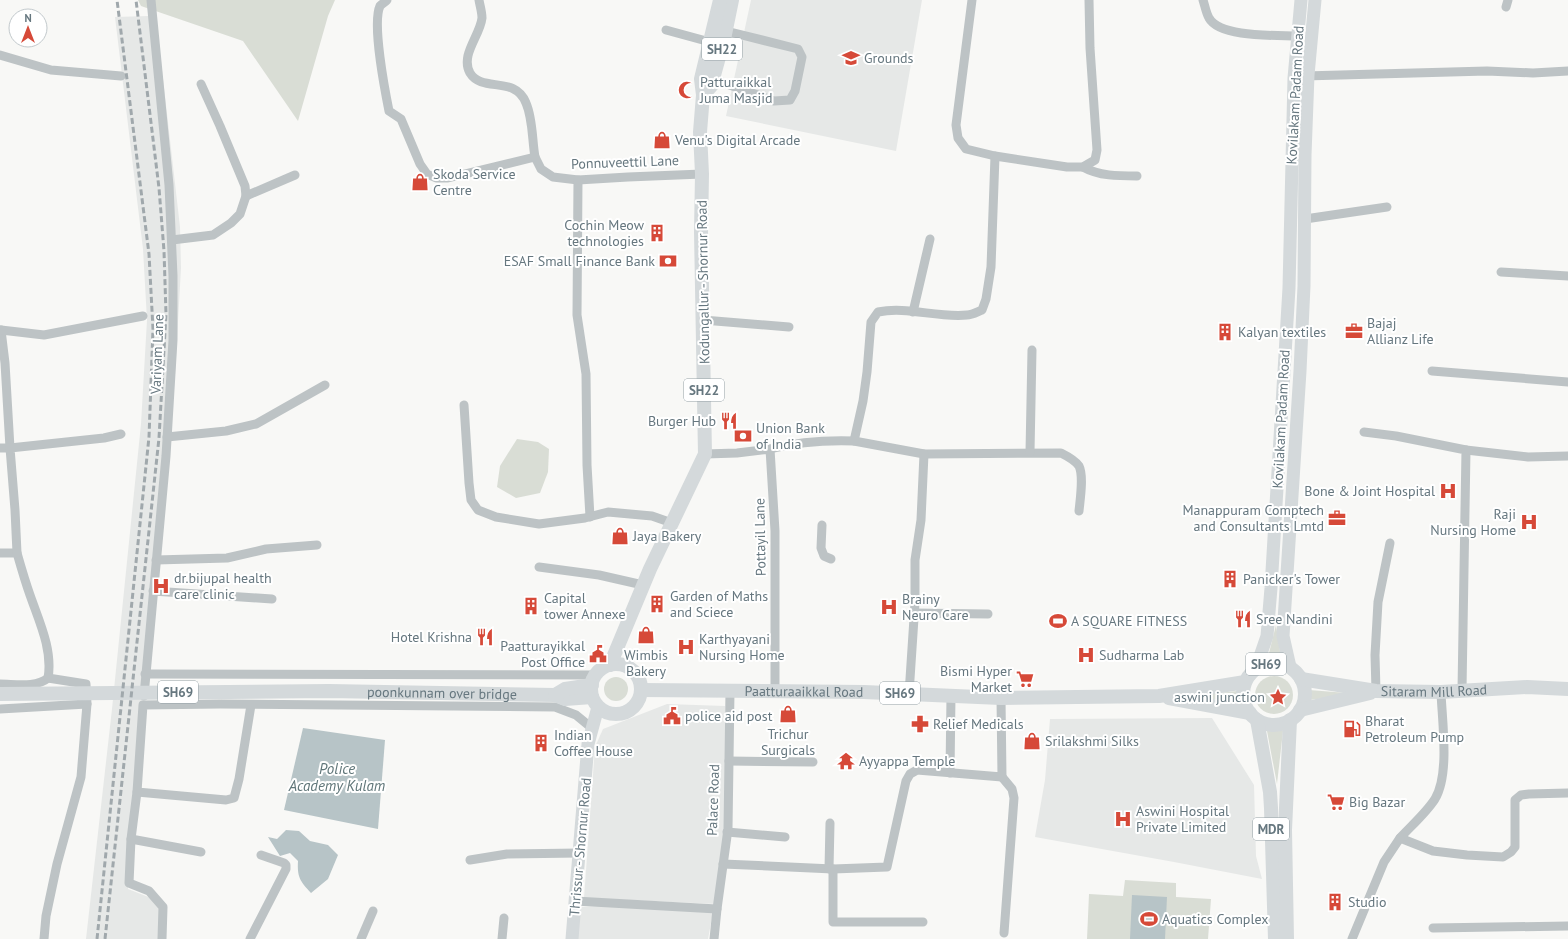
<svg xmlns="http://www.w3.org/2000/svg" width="1568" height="939" font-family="'PT Sans',sans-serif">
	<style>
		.built { fill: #e6e8e7 }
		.green { fill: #d9ddd5 }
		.water { fill: #b7c4c7 }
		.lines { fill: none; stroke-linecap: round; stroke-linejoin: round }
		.minor { stroke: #bdc3c5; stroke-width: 9 }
		.secondary { stroke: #d4d9db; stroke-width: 13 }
		.primary { stroke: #d4d9db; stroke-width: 14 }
		.rail { stroke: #a0a8ac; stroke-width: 3; stroke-dasharray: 6 3; stroke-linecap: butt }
		.labels { text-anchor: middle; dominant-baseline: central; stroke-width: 4; stroke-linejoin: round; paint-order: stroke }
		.shield { fill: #fff; stroke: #94a0a5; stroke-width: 1 }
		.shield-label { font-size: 13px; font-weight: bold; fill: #66777f }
		.poi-label { font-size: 14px; fill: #66777f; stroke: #fff; text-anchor: start }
		.street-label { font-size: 14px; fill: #66777f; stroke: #fff }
		.water-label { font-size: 15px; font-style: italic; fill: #607679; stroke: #fff }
	</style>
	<rect width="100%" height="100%" fill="#f8f8f6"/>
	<!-- built -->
	<g class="built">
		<path d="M 751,0 L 922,0 L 896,151 L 726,116 Z"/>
		<path d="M 148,16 L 156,18 L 180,227 L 181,268 L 175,375 L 139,747 L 128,889 L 151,898 L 160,910 L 158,939 L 86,939 L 112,709 L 141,424 L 147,320 L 143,249 L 115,17 Z"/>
		<path d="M 667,704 L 725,706 L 725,827 L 716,904 L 584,898 L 595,747 L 603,729 Z"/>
		<path d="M 1212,718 L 1254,785 L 1256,856 L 1262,879 L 1174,862 L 1035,837 L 1045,780 L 1050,719 Z"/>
		<path d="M 619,905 L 713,912 L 708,939 L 577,939 L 579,907 Z"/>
	</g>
	<!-- green -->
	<g class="green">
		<path d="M 138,0 L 335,0 L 328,16 L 298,121 L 243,41 L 141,6 Z"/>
		<path d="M 517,439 L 538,442 L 549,449 L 548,472 L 540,493 L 516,498 L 497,487 L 500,466 Z"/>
		<path d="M 1276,625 L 1281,658 L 1268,657 Z"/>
		<circle cx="1274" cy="695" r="19"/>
		<circle cx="616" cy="689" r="12"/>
		<path d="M 1309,690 L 1360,694 L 1309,700 Z"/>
		<path d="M 1237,691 L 1238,701 L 1186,697 Z"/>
		<path d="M 1267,731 L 1283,731 L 1277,784 Z"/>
		<path d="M 1125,880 L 1176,883 L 1176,897 L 1211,899 L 1208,939 L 1087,939 L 1089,894 L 1123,896 Z"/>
	</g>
	<!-- water -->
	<g class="water">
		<path d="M 303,728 L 385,740 L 378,829 L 284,810 Z"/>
		<path d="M 286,830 L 299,831 L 310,841 L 328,845 L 338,855 L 328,879 L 311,893 C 300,881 297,877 298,861 L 290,853 L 280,856 L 268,837 L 277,839 Z"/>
		<path d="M 1132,895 L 1167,897 L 1165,939 L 1130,939 Z"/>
	</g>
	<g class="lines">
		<!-- minor -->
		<g class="minor">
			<path d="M 387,0 C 385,2 382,4 380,6 C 372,23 385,91 389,111 L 401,119 L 420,164 L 427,174 L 436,178 L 448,178 L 535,157 L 541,169 L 553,177 L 578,180 L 628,177 L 702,174"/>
			<path d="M 479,0 C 480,6 482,12 482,18 C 480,36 460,55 470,73 C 482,93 515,75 526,103 C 533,119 532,140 535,157"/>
			<path d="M 972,0 L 956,125 L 958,138 L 966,149 L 995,156"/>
			<path d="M 1203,0 C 1205,6 1206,13 1209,18 C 1220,38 1277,35 1298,36"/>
			<path d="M 1506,7 L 1508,0"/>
			<path d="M 666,30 L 710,42"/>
			<path d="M 0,55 L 51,70 L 121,76"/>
			<path d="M 1304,76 L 1487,71 L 1533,73 L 1568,71"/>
			<path d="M 713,79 L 774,101 L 790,100 L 795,91 L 802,57 L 798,49 L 726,31"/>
			<path d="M 1083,167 C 1099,176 1118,176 1137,176"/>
			<path d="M 578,180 L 577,315 L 586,374 L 587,465 L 590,517"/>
			<path d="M 246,196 L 295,175"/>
			<path d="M 1305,219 L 1387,207"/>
			<path d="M 172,240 L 213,235 L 231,223 L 240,214 L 246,196 L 245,186 L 220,126 L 201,84"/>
			<path d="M 1501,272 L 1568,276"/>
			<path d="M 913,312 L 930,239"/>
			<path d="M 703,320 L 789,327"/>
			<path d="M 0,330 L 1,330 L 5,363 L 10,448 L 0,448"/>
			<path d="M 1,330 L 44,335 L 143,316"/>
			<path d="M 1432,371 L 1568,382"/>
			<path d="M 464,405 L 469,483 L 471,500 L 478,510 L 496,517 L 539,524 L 585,518 L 608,512 L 652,516 L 672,523"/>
			<path d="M 1364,432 L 1396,436 L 1466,450 L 1462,690"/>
			<path d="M 167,437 L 226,431 L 256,424 L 325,385"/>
			<path d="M 854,441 L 924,454 L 1061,453 C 1067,456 1075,460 1079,466 C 1084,476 1080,500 1079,511"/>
			<path d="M 770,449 C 798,442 825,440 854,441 L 863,401 L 867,372 L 871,322 L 878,312 C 907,306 937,318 967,315 C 972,315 977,312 982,310 L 986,299 L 991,267 L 995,156 L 1067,167 L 1083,167 L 1095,160 L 1097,150 L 1090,48 L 1089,0"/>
			<path d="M 1466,450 L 1528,457 L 1568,456"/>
			<path d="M 1030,452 L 1032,350"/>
			<path d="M 705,454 L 737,453 L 770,449 L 775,531 L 775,691"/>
			<path d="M 822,525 L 821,548 L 824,556 L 831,559"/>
			<path d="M 0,553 L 17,553 C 21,567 25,581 30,595 C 39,621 53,650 48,678 C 36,688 15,684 0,684"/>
			<path d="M 17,553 L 15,510 L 10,448 L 104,438 L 121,434"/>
			<path d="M 156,560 L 227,558 L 266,549 L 317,545"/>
			<path d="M 539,567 L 599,575 L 643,585"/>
			<path d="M 153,591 L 272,599"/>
			<path d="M 914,613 L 988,614"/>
			<path d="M 145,674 L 595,675"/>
			<path d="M 1376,691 L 1375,655 L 1378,602 L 1390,543"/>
			<path d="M 1441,692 C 1442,721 1450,774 1435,799 C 1426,813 1411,826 1400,838 L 1433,851 L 1467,855 L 1503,857 L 1511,852 L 1515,847 L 1515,800 L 1521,795 L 1529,794 L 1568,793"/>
			<path d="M 909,694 L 915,603 L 915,560 L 921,520 L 924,454"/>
			<path d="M 144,696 L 166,456 L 173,340 L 173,276 L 169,185 L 151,0"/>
			<path d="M 0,709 L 87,704"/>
			<path d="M 729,761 L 813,762"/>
			<path d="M 950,773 L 951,696"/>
			<path d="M 1002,777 L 1012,789 L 1014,798 L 1004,933"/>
			<path d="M 137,792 L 226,800 L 234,798 L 239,779 L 251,705"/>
			<path d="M 727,832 L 785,837"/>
			<path d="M 131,839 L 201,852"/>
			<path d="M 470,860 L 507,854 L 579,853"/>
			<path d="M 723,864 L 833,869 L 887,867 L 906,781 L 910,774 L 917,770 L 1002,777 L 1001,698"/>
			<path d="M 829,869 L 830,823"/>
			<path d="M 833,869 L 833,922 L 923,922"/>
			<path d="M 575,901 L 717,909 L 714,939"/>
			<path d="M 717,909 L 728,829 L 730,691"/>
			<path d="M 1433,928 L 1568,926"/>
			<path d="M 44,939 L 46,916 L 57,864 L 81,777 L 87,704 L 86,684 L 48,678"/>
			<path d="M 162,939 L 163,907 L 149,891 L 129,883 L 131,839 L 137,792 L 143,705 L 220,704 L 555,707 L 576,715 L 593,729"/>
			<path d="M 250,939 L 286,869 L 286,865 L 284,863 L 261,855"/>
			<path d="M 361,939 L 373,911"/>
			<path d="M 502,939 L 504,918"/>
			<path d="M 1352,939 L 1384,862 L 1400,838"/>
		</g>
		<!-- secondary -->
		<g class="secondary">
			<path d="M 1290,667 L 1283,636 L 1300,371 L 1304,286 L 1305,155 L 1308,75 L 1315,0"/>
			<path d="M 1256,668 L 1267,636 L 1271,588 L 1289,288 L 1294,78 L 1301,0"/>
			<path d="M 572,939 L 588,744 L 598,707"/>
		</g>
		<!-- primary -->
		<g class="primary">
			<path d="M 703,95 L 712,85 L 713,79 L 724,39 L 732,0"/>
			<circle cx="1274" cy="694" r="31"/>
			<circle cx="616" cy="689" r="25"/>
			<path d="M 610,665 L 650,569 L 705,454 L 701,232 L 702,174 L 700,132 L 703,95 L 701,79 L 720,0"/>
			<path id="s1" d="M 1301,679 L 1376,691 L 1441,692 L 1527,687 L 1568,689"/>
			<path id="s2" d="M 641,690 L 864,692 L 1001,698 L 1159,696 L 1245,682"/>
			<path id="s3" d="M 0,694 L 329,691 L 555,695 L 565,699 L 592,697"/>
			<path d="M 555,695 L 565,689 L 592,685"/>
			<path d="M 1169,698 L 1250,713"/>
			<path d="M 1300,710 L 1370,693"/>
			<path d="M 1257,720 L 1270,792 L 1271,808 L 1275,939"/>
			<path d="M 1287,939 L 1285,830 L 1290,720"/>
		</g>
		<!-- rail -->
		<g class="rail">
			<path d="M 97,939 L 149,437 L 153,329 L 149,254 L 117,0"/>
			<path d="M 105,939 L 159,438 L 166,314 L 164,251 L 159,188 L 136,0"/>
		</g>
	</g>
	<!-- icons -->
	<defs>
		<g id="school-bare" transform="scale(1.38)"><path d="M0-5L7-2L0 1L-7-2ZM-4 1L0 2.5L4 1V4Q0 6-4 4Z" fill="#d64938" stroke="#fff" stroke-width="2.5" paint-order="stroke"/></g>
		<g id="mosque-bare" transform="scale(1.38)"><path d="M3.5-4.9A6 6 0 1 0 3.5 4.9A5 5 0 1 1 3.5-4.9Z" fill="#d64938" stroke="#fff" stroke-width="2.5" paint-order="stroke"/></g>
		<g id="shop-bare" transform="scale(1.38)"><path d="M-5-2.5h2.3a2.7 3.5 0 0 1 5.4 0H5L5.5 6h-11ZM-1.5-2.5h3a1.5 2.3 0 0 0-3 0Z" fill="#d64938" stroke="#fff" stroke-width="2.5" paint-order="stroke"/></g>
		<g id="building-bare" transform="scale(1.38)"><path d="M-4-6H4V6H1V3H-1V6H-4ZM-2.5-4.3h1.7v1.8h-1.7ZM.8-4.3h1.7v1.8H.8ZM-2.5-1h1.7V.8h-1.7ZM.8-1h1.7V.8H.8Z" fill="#d64938" stroke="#fff" stroke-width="2.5" paint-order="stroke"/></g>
		<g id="bank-bare" transform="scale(1.38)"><path d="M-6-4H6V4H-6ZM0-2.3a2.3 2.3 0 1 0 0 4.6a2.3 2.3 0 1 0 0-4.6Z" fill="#d64938" stroke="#fff" stroke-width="2.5" paint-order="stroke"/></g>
		<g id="office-bare" transform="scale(1.38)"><path d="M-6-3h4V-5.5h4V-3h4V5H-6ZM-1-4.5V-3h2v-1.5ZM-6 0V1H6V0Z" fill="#d64938" stroke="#fff" stroke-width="2.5" paint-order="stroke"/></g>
		<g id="restaurant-bare" transform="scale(1.38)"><path d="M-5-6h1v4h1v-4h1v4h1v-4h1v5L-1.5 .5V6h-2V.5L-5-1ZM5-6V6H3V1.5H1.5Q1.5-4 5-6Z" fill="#d64938" stroke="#fff" stroke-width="2.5" paint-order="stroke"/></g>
		<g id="hospital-bare" transform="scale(1.38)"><path d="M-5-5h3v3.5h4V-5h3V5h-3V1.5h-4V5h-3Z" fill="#d64938" stroke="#fff" stroke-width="2.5" paint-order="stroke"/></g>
		<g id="stadium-bare" transform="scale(1.38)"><path d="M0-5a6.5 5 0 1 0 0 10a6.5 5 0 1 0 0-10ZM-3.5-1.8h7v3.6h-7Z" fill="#d64938" stroke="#fff" stroke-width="2.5" paint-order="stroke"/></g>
		<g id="civic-bare" transform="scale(1.38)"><path d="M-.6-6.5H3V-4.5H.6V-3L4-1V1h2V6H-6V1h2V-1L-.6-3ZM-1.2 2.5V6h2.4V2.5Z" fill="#d64938" stroke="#fff" stroke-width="2.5" paint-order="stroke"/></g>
		<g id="supermarket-bare" transform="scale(1.38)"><path d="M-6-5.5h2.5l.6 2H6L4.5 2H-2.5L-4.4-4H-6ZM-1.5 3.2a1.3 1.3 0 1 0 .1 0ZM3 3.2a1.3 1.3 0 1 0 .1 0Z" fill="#d64938" stroke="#fff" stroke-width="2.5" paint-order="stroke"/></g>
		<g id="sight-bare" transform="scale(1.38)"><path d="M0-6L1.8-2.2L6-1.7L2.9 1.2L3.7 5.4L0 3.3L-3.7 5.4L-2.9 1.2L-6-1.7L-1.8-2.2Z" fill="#d64938" stroke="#fff" stroke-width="2.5" paint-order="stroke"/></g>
		<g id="pharmacy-bare" transform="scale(1.38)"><path d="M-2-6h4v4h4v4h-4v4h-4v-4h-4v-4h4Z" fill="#d64938" stroke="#fff" stroke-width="2.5" paint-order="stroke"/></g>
		<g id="fuel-bare" transform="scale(1.38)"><path d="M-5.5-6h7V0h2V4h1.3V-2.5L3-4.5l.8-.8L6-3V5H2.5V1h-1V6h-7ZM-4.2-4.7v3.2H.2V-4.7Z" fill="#d64938" stroke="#fff" stroke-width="2.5" paint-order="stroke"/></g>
		<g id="temple-bare" transform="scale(1.38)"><path d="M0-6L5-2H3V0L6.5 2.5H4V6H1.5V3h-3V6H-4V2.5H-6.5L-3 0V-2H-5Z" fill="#d64938" stroke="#fff" stroke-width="2.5" paint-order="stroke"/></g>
	</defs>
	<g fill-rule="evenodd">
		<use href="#school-bare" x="851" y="58"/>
		<use href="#mosque-bare" x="687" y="90"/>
		<use href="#shop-bare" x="662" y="140"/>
		<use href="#shop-bare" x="420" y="182"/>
		<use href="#building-bare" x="657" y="233"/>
		<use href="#bank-bare" x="668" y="261"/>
		<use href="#office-bare" x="1354" y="331"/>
		<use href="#building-bare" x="1225" y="332"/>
		<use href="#restaurant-bare" x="729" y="421"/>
		<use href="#bank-bare" x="743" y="436"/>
		<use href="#hospital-bare" x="1448" y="491"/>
		<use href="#office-bare" x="1337" y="518"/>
		<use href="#hospital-bare" x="1529" y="522"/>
		<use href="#shop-bare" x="620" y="536"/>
		<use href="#building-bare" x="1230" y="579"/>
		<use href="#hospital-bare" x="161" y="586"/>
		<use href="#building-bare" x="657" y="604"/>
		<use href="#building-bare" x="531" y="606"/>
		<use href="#hospital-bare" x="889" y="607"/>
		<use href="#restaurant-bare" x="1243" y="619"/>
		<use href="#stadium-bare" x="1058" y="621"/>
		<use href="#shop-bare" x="646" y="635"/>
		<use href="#restaurant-bare" x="485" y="637"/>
		<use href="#hospital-bare" x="686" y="647"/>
		<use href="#civic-bare" x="598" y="654"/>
		<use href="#hospital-bare" x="1086" y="655"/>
		<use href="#supermarket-bare" x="1025" y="679"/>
		<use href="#sight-bare" x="1278" y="697"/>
		<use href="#shop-bare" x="788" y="714"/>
		<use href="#civic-bare" x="672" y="716"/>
		<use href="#pharmacy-bare" x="920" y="724"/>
		<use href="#fuel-bare" x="1352" y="729"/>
		<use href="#shop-bare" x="1032" y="741"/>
		<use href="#building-bare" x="541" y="743"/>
		<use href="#temple-bare" x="846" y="761"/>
		<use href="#supermarket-bare" x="1336" y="802"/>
		<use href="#hospital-bare" x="1123" y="819"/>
		<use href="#building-bare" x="1335" y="902"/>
		<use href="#stadium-bare" x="1149" y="919"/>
	</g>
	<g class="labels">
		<!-- shield labels -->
		<g class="shield">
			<rect x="702" y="38" width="40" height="22" rx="3"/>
			<rect x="684" y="379" width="40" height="22" rx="3"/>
			<rect x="1246" y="653" width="40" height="22" rx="3"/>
			<rect x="158" y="681" width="40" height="22" rx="3"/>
			<rect x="880" y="682" width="40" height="22" rx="3"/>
			<rect x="1253" y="818" width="36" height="22" rx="3"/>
		</g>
		<g class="shield-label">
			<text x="722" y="49">SH22</text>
			<text x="704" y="390">SH22</text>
			<text x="1266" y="664">SH69</text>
			<text x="178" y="692">SH69</text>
			<text x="900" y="693">SH69</text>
			<text x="1271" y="829">MDR</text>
		</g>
		<!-- poi labels -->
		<g class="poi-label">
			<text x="864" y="58">Grounds</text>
			<text x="700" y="82">Patturaikkal<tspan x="700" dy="16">Juma Masjid</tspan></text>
			<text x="675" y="140">Venu's Digital Arcade</text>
			<text x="433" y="174">Skoda Service<tspan x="433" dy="16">Centre</tspan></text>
			<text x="644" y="225" text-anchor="end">Cochin Meow<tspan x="644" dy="16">technologies</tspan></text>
			<text x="655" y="261" text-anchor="end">ESAF Small Finance Bank</text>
			<text x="1367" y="323">Bajaj<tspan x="1367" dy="16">Allianz Life</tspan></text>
			<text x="1238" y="332">Kalyan textiles</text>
			<text x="716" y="421" text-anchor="end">Burger Hub</text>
			<text x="756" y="428">Union Bank<tspan x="756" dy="16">of India</tspan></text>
			<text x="1435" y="491" text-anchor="end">Bone &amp; Joint Hospital</text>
			<text x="1324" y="510" text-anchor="end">Manappuram Comptech<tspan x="1324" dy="16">and Consultants Lmtd</tspan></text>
			<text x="1516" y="514" text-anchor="end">Raji<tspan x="1516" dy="16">Nursing Home</tspan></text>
			<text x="633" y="536">Jaya Bakery</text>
			<text x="174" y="578">dr.bijupal health<tspan x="174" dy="16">care clinic</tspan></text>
			<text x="1243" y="579">Panicker's Tower</text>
			<text x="670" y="596">Garden of Maths<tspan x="670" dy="16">and Sciece</tspan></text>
			<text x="544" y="598">Capital<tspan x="544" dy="16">tower Annexe</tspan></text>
			<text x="902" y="599">Brainy<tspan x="902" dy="16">Neuro Care</tspan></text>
			<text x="1256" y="619">Sree Nandini</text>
			<text x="1071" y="621">A SQUARE FITNESS</text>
			<text x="472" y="637" text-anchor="end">Hotel Krishna</text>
			<text x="699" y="639">Karthyayani<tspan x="699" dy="16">Nursing Home</tspan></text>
			<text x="585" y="646" text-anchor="end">Paatturayikkal<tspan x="585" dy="16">Post Office</tspan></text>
			<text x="646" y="655" text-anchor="middle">Wimbis<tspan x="646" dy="16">Bakery</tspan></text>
			<text x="1099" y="655">Sudharma Lab</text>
			<text x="1012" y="671" text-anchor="end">Bismi Hyper<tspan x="1012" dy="16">Market</tspan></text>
			<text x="1265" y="697" text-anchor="end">aswini junction</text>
			<text x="685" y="716">police aid post</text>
			<text x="1365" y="721">Bharat<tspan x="1365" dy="16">Petroleum Pump</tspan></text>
			<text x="933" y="724">Relief Medicals</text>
			<text x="788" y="734" text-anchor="middle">Trichur<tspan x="788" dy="16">Surgicals</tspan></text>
			<text x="554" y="735">Indian<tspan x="554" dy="16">Coffee House</tspan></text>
			<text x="1045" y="741">Srilakshmi Silks</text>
			<text x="859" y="761">Ayyappa Temple</text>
			<text x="1349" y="802">Big Bazar</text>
			<text x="1136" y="811">Aswini Hospital<tspan x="1136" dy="16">Private Limited</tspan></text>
			<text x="1348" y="902">Studio</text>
			<text x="1162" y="919">Aquatics Complex</text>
		</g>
		<!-- street labels -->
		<g class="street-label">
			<text transform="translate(1295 95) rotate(-87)">Kovilakam Padam Road</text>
			<text transform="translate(625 162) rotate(-2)">Ponnuveettil Lane</text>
			<text transform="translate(703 282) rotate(-91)">Kodungallur - Shornur Road</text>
			<text transform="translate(157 354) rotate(-88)">Variyam Lane</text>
			<text transform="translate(1281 419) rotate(-87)">Kovilakam Padam Road</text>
			<text transform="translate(760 537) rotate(-91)">Pottayil Lane</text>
			<text stroke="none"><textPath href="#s1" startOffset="134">Sitaram Mill Road</textPath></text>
			<text stroke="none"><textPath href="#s2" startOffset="163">Paatturaaikkal Road</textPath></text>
			<text stroke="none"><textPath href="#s3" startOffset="442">poonkunnam over bridge</textPath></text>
			<text transform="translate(713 800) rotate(-88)">Palace Road</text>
			<text transform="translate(580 847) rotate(-85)">Thrissur - Shornur Road</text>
		</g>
		<!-- water labels -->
		<g class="water-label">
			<text x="337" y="768">Police<tspan x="337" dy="17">Academy Kulam</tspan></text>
		</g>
	</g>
	<!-- north arrow -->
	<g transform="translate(28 28)"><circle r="19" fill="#ffffff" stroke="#c2c9cc"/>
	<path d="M0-3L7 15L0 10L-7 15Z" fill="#d64938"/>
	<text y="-6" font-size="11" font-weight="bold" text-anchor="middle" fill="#66777f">N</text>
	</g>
</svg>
